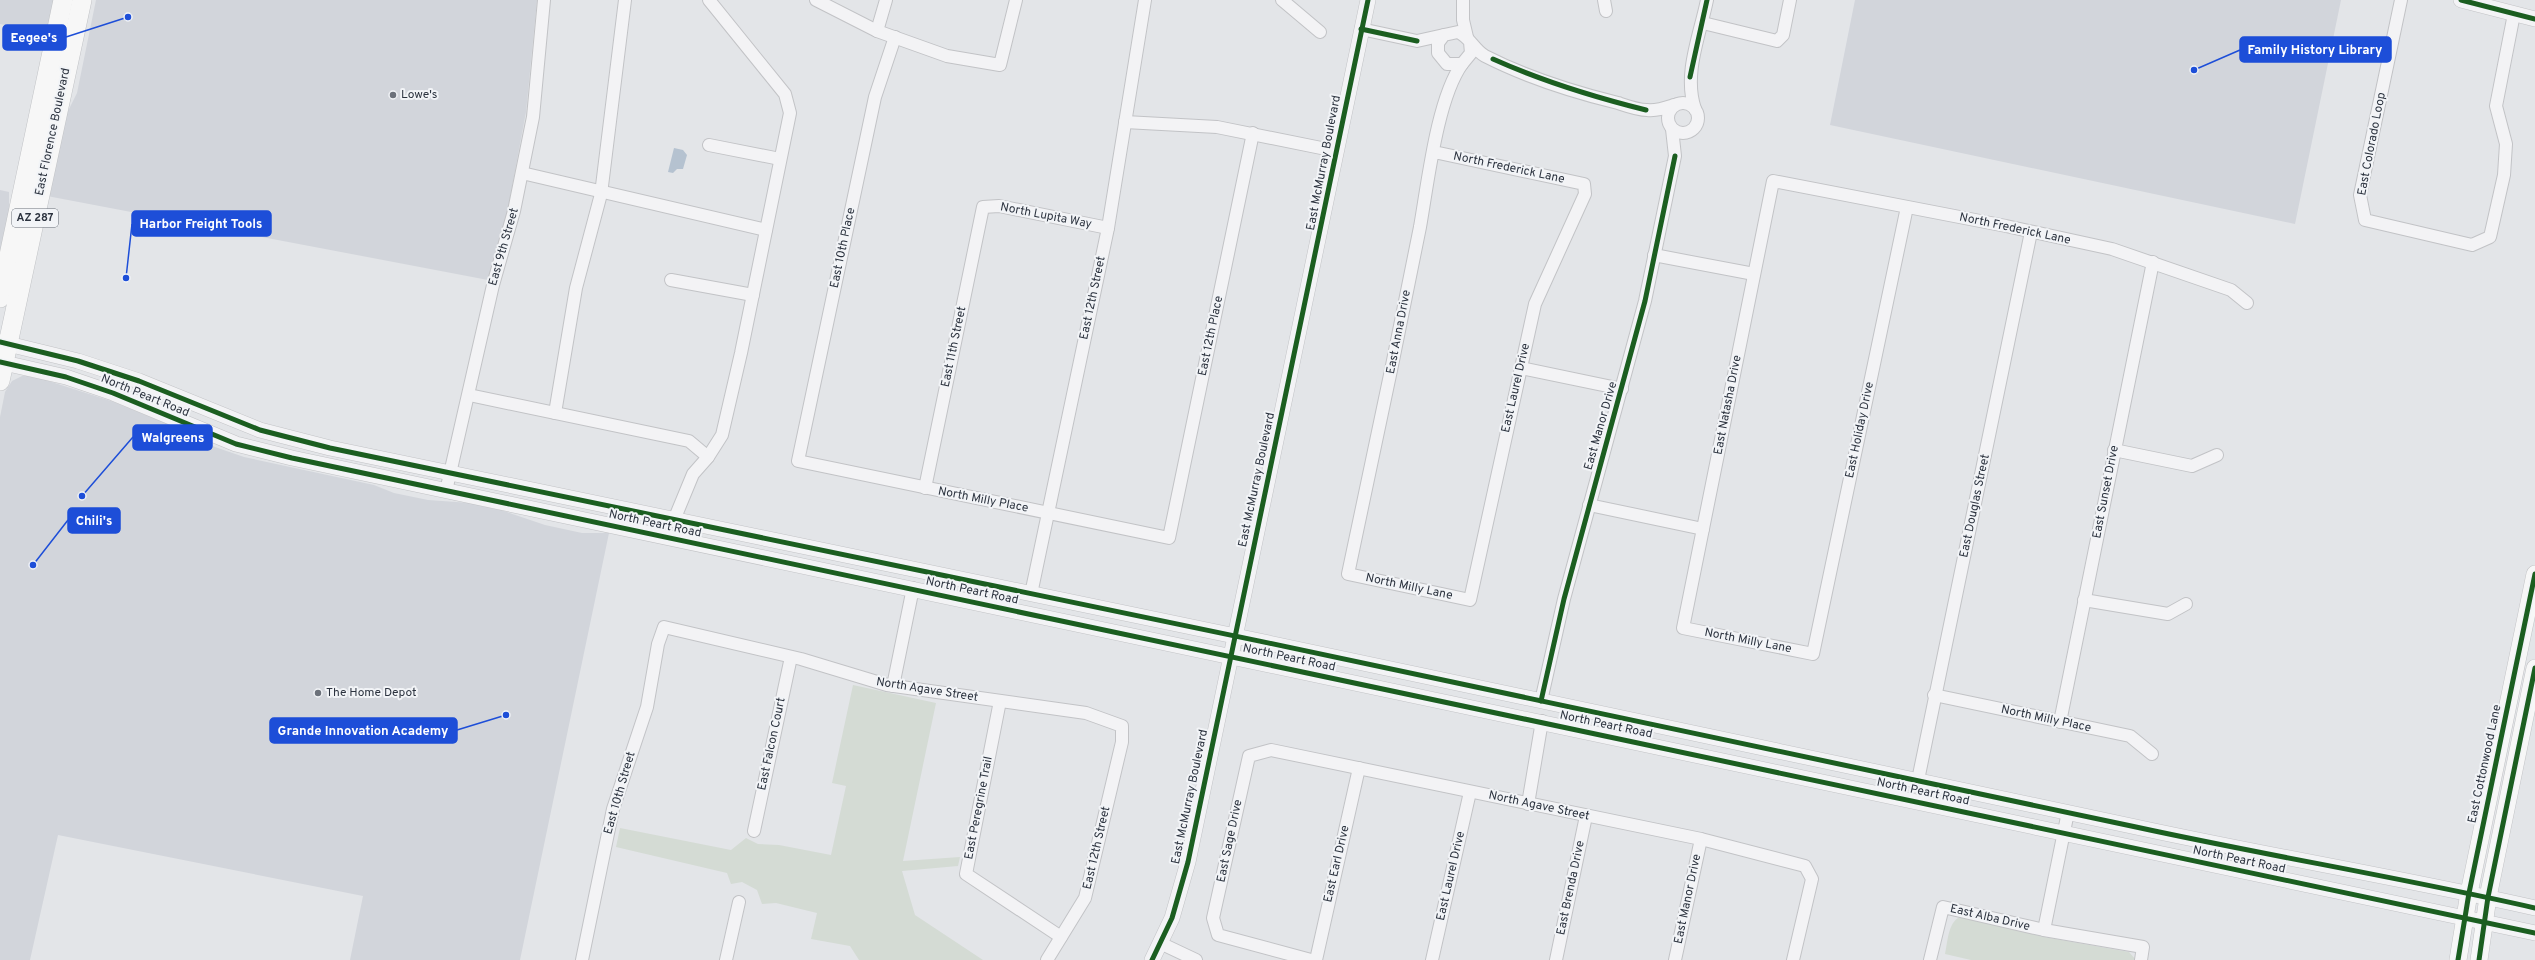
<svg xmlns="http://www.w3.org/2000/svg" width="2535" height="960" font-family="Overpass,sans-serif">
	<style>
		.built { fill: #d2d5db }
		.green { fill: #d4dbd4 }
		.water { fill: #b5c2d0 }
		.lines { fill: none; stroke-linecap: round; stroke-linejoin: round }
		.minor-casing { stroke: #c2c3c6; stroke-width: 14 }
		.tertiary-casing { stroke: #c2c3c6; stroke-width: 16 }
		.secondary-casing { stroke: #c2c3c6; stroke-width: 18 }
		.primary-casing { stroke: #c0c2c5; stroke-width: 20 }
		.minor { stroke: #f3f3f5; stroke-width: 12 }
		.tertiary { stroke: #f3f3f5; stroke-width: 15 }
		.secondary { stroke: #f7f7f7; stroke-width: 17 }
		.primary { stroke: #f7f7f7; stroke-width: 19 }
		.cycleway-casing { stroke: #f2f4f7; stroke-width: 8 }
		.cycleway { stroke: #1b5e20; stroke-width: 5 }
		.poi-dot { fill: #6c717a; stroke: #f2f4f7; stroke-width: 1.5 }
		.labels { text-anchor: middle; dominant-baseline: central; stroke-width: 4; stroke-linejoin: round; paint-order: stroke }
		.shield { fill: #f2f4f7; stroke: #676d76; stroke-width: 1 }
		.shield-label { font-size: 11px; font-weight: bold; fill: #2c333f }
		.poi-label { font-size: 12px; fill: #2c333f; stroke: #f2f4f7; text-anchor: start }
		.street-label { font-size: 12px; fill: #2c333f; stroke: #f2f4f7 }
		.leader { fill: none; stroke: #1d4ed8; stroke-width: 1.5 }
		.callout-dot { fill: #1d4ed8; stroke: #f2f4f7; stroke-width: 1.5 }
		.callout { fill: #1d4ed8; stroke: #1d4ed8; stroke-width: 1.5 }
		.callout-label { font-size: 13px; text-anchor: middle; font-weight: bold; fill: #fff }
	</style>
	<rect width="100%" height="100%" fill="#e3e5e8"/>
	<!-- built -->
	<g class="built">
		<path d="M 0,0 L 56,0 L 49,34 L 0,24 Z"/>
		<path d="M 96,0 L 537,0 L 526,112 L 506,219 L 488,280 L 47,196 L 62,123 L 77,93 Z"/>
		<path d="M 1855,0 L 2341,0 L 2295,224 L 1830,125 Z"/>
		<path d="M 0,190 L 9,192 L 9,220 L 0,261 Z"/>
		<path d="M 22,376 L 33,376 L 111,401 L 180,429 L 215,447 L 244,457 L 374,485 L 394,493 L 428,500 L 470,503 L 501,510 L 545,525 L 582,533 L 609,533 L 520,960 L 350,960 L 363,896 L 58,835 L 30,960 L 0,960 L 0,417 L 5,392 L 12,381 Z"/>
	</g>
	<!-- green -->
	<g class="green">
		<path d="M 853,685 L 936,703 L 903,861 L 960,857 L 958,866 L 902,871 L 915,915 L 983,960 L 859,960 L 850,946 L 811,939 L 817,913 L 776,903 L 762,904 L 757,890 L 742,882 L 731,884 L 727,873 L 616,847 L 620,828 L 731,850 L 746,838 L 758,844 L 779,845 L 831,855 L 846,786 L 832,783 Z"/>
		<path d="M 1963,916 L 2044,937 L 2129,952 L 2136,960 L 1971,960 L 1945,954 C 1948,941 1948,919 1963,916 Z"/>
	</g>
	<!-- water -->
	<path class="water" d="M 674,148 L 683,150 L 687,155 L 683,169 L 677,169 L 673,173 L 668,172 Z"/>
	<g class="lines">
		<!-- minor casing -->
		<g class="minor-casing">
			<g id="minor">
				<path d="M 816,0 L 877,31 L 947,56 L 1000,65 L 1016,0"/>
				<path d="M 1282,0 L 1320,32"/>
				<path d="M 1463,0 L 1463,20 L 1467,37"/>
				<path d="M 1604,0 L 1606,11"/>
				<path d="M 2401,0 L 2360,195 L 2365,220 L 2472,245 L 2490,237 L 2504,175 L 2506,144 L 2496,106 L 2514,14"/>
				<path d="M 1703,23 L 1777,41 L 1783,35 L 1790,0"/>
				<path d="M 1361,29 L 1417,41 L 1444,35"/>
				<path d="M 877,31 L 886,0"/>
				<path d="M 895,37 L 875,97 L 798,461 L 1169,538 L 1253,133"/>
				<path d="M 1470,42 L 1471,53 L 1462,64 L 1447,64 L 1438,53 L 1438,43 L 1444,35 L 1458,32 C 1470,37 1474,50 1485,56 C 1526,77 1573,92 1618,103 C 1627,106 1638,110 1647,110 C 1657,111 1665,108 1674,105"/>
				<circle cx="1683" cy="118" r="15"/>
				<path d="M 1695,109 C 1683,74 1700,35 1707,0"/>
				<path d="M 1125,122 L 1217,127 L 1336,151"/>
				<path d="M 709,145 L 780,159"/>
				<path d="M 1434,152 L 1584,184 L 1585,194 L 1535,304 L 1470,600 L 1348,574 C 1373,458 1397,343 1420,227 C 1428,182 1437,99 1462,64"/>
				<path d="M 522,173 L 766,230"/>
				<path d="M 1907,207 L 1813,654 L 1683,628 L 1773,181 L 2006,226 L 2112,249 L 2231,290 L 2247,303"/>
				<path d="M 1654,255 L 1754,274"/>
				<path d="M 671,280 L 753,295"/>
				<path d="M 1521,368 L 1622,389"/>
				<path d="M 469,395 L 689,441 L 708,457"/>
				<path d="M 555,413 L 576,288 L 601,194 L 625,0"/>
				<path d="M 2114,450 L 2192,466 L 2217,455"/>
				<path d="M 925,488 L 983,207 L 999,206 L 1108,228"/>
				<path d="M 446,491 L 493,285 L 514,211 L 533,117 L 544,0"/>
				<path d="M 1589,505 L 1703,529"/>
				<path d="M 674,520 L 693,474 L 708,457 L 722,435 L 741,353 L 790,113 L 785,94 L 709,0"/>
				<path d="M 1031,594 L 1108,228 L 1145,0"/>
				<path d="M 2084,600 L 2168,614 L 2186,604"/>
				<path d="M 893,686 L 913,588"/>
				<path d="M 1934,695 L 2130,736 L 2152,754"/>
				<path d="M 1000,701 L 966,874 L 1061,937"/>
				<path d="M 1541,701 L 1564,599 L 1645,301 L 1675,156 L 1672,129"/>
				<path d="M 2060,722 L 2153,262"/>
				<path d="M 1918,780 L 2031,232"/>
				<path d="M 1528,804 L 1542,721"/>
				<path d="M 754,831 L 791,657"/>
				<path d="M 2044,930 L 2068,812"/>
				<path d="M 1160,943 L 1196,960"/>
				<path d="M 582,960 L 613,809 L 647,707 L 658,644 L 664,627 L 801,659 L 887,685 L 1086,713 L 1122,726 L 1122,742 L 1085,898 L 1047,960"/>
				<path d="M 726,960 L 739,902"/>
				<path d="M 1311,960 L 1218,935 L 1213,918 L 1249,756 L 1271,750 L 1701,839 L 1805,866 L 1812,879 L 1793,960"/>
				<path d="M 1316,960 L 1359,768"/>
				<path d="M 1432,960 L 1470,792"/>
				<path d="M 1556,960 L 1586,816"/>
				<path d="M 1675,960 L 1701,839"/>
				<path d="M 1930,960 L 1943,907 L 2044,930 L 2143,947 L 2141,960"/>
			</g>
		</g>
		<!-- tertiary casing -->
		<g class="tertiary-casing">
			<g id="tertiary">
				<path d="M 2461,0 L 2535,19"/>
				<path d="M 0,342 L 78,361 L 139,381 L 260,430 L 330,448 C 932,573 1535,697 2136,827 C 2269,856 2403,878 2535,908"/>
				<path d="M 0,362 L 66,377 L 113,393 L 236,444 L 292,458 L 2535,933"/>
				<path d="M 1152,960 L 1172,918 L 1188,862 L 1368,0"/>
			</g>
		</g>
		<!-- secondary casing -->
		<g class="secondary-casing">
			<g id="secondary">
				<path d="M 2458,960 L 2469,893 L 2535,574"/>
				<path d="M 2479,960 L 2488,897 L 2535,668"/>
			</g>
		</g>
		<!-- primary casing -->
		<g class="primary-casing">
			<g id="primary">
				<path d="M 0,298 L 63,0"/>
				<path d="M 0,381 L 82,0"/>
			</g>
		</g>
		<!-- minor -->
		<use href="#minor" class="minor"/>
		<!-- tertiary -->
		<use href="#tertiary" class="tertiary"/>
		<!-- secondary -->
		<use href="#secondary" class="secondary"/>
		<!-- primary -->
		<use href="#primary" class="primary"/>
		<!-- cycleway casing -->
		<g class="cycleway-casing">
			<g id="cycleway">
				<path d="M 2461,0 L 2535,19"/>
				<path d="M 1361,29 L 1417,41"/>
				<path d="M 1493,59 C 1542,81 1594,97 1646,110"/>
				<path d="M 1690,77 L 1707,0"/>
				<path d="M 0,342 L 78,361 L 139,381 L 260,430 L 330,448 C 932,573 1535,697 2136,827 C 2269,856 2403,878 2535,908"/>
				<path d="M 0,362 L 66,377 L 113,393 L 236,444 L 292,458 L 2535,933"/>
				<path d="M 1541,701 L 1564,599 L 1645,301 L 1675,156"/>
				<path d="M 1152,960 L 1172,918 L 1188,862 L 1368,0"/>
				<path d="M 2458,960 L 2469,893 L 2535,574"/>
				<path d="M 2479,960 L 2488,897 L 2535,668"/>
			</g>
		</g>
		<!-- cycleway -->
		<use href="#cycleway" class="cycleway"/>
	</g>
	<!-- markers -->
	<g class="poi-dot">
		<circle cx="393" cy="95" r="4"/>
		<circle cx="318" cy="693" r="4"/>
	</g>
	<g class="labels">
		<!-- shield labels -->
		<rect class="shield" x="12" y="209" width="46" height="18" rx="3"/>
		<g class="shield-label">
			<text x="35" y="218">AZ 287</text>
		</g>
		<!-- poi labels -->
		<g class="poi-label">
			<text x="401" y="95">Lowe's</text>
			<text x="326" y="693">The Home Depot</text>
		</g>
		<!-- street labels -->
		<g class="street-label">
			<text transform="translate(53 132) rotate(-78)">East Florence Boulevard</text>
			<text transform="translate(2372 144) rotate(-79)">East Colorado Loop</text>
			<text transform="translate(1324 163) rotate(-79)">East McMurray Boulevard</text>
			<text transform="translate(1509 168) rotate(12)">North Frederick Lane</text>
			<text transform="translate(1046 216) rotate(11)">North Lupita Way</text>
			<text transform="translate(2015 229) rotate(12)">North Frederick Lane</text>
			<text transform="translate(504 247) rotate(-74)">East 9th Street</text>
			<text transform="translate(843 248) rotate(-78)">East 10th Place</text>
			<text transform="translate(1093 298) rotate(-78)">East 12th Street</text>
			<text transform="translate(1399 332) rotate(-79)">East Anna Drive</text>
			<text transform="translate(1211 336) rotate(-78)">East 12th Place</text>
			<text transform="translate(954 347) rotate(-78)">East 11th Street</text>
			<text transform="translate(1516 388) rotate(-77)">East Laurel Drive</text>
			<text transform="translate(145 396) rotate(22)">North Peart Road</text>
			<text transform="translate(1728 405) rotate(-79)">East Natasha Drive</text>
			<text transform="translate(1601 426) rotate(-74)">East Manor Drive</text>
			<text transform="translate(1860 430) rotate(-78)">East Holiday Drive</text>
			<text transform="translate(1257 480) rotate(-78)">East McMurray Boulevard</text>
			<text transform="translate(2106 492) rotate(-79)">East Sunset Drive</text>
			<text transform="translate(983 500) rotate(11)">North Milly Place</text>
			<text transform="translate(1975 506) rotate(-78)">East Douglas Street</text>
			<text transform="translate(655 524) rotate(12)">North Peart Road</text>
			<text transform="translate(1409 587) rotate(12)">North Milly Lane</text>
			<text transform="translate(972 591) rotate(12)">North Peart Road</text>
			<text transform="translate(1748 641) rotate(11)">North Milly Lane</text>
			<text transform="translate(1289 658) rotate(12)">North Peart Road</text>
			<text transform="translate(927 690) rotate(9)">North Agave Street</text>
			<text transform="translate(2046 719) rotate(12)">North Milly Place</text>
			<text transform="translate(1606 725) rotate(12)">North Peart Road</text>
			<text transform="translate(772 744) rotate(-78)">East Falcon Court</text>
			<text transform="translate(2485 764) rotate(-78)">East Cottonwood Lane</text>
			<text transform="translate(1923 792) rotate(12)">North Peart Road</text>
			<text transform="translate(620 793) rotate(-74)">East 10th Street</text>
			<text transform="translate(1190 797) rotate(-78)">East McMurray Boulevard</text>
			<text transform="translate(1539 806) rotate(12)">North Agave Street</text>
			<text transform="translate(979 808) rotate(-79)">East Peregrine Trail</text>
			<text transform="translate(1230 841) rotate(-78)">East Sage Drive</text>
			<text transform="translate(1097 848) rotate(-77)">East 12th Street</text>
			<text transform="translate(2239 860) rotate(12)">North Peart Road</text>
			<text transform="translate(1337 864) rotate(-77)">East Earl Drive</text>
			<text transform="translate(1451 876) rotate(-77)">East Laurel Drive</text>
			<text transform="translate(1571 888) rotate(-78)">East Brenda Drive</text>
			<text transform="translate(1688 899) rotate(-78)">East Manor Drive</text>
			<text transform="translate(1990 918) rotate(13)">East Alba Drive</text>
		</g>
	</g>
	<!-- callouts -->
	<path class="leader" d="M128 17L66 37M2194 70L2240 50M126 278L132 224M82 496L133 437M33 565L68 520M506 715L457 730"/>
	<g class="callout-dot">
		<circle cx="128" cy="17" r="4"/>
		<circle cx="2194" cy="70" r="4"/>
		<circle cx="126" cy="278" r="4"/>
		<circle cx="82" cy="496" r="4"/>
		<circle cx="33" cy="565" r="4"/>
		<circle cx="506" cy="715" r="4"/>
	</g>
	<g class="callout">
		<rect x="3" y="25" width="63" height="25" rx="4"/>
		<rect x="2240" y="37" width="151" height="25" rx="4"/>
		<rect x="132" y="211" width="139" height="25" rx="4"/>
		<rect x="133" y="425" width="79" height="25" rx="4"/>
		<rect x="68" y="508" width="52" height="25" rx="4"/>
		<rect x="270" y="718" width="187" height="25" rx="4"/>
	</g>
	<g class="callout-label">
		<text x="34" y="42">Eegee's</text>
		<text x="2315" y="54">Family History Library</text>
		<text x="201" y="228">Harbor Freight Tools</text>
		<text x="173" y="442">Walgreens</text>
		<text x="94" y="525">Chili's</text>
		<text x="363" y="735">Grande Innovation Academy</text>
	</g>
</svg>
